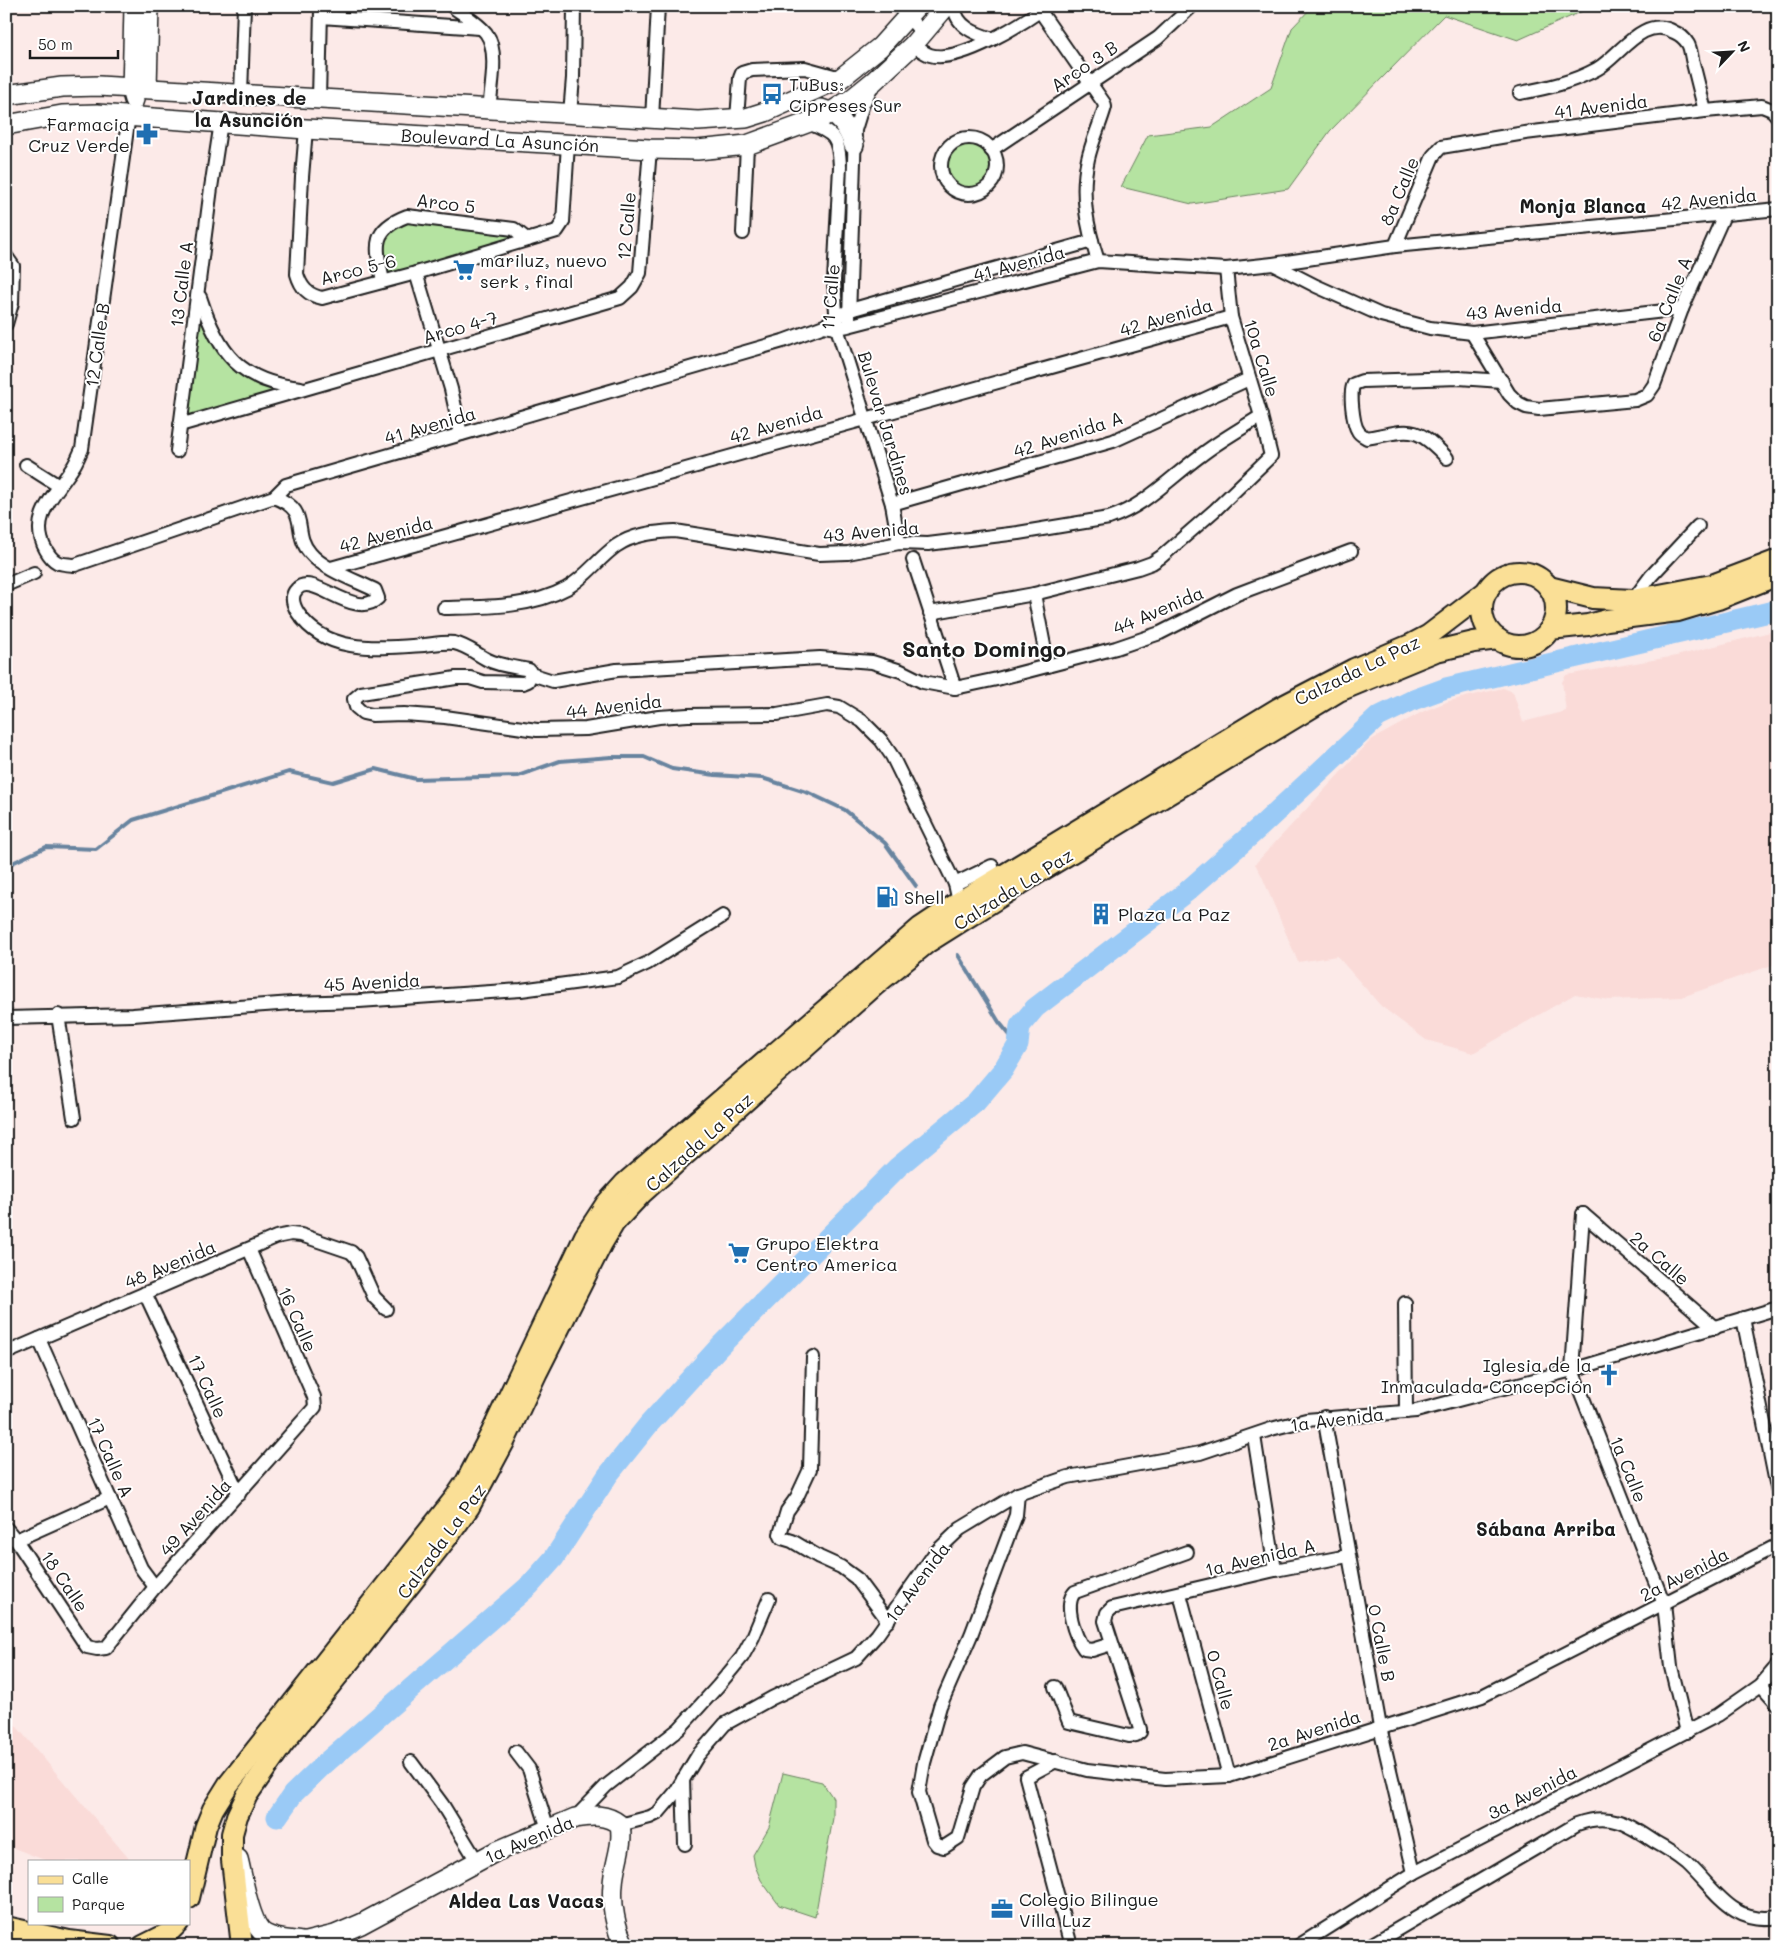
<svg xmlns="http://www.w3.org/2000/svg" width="1784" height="1952" font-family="Mali,sans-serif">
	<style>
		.built { fill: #fadbd8 }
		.green { fill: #b5e3a1; stroke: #68805e }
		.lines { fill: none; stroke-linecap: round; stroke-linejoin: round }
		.stream { stroke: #68849f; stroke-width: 4 }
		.river { stroke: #9acaf6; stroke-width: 21 }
		.street-casing { stroke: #1c1c1c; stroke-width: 16 }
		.secondary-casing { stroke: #1c1c1c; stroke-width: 22 }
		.primary-casing { stroke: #1c1c1c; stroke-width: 24 }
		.street { stroke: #fff; stroke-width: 12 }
		.secondary { stroke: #fff; stroke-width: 19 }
		.primary { stroke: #fadf96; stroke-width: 20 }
		.labels { text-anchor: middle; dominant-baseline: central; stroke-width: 4; stroke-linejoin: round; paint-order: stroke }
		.street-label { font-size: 18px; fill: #1c1c1c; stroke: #fff }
		.poi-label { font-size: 18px; fill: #1c1c1c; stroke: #fff; text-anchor: start }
		.neighbourhood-label { font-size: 19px; font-weight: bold; fill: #1c1c1c; stroke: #fff }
		.district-label { font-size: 22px; font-weight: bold; fill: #1c1c1c; stroke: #fff }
	</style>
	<rect width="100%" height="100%" fill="#fceae8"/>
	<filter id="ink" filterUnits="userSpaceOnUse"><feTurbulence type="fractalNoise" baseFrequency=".02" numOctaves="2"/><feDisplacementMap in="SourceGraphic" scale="10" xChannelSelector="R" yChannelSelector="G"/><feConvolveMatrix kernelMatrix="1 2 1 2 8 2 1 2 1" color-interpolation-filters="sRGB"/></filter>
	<g filter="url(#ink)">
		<!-- built -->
		<g class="built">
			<path d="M 1778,630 L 1778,963 L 1682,997 L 1609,1000 L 1575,994 L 1473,1053 L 1426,1040 L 1381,1006 L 1337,956 L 1298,962 L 1261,874 L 1255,864 L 1371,740 L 1422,712 L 1449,701 L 1503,688 L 1513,692 L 1523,722 L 1566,711 L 1562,682 L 1566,675 L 1676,656 Z"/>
			<path d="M 6,1714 L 131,1861 L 47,1861 L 6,1845 Z"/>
		</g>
		<!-- green -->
		<g class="green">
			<path d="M 1313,6 L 1594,6 L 1518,40 L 1444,15 L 1330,131 L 1288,189 L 1192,204 L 1121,187 L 1148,135 L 1212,127 L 1271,88 L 1292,28 Z"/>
			<path d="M 1763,6 L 1778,6 L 1778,72 L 1772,11 Z"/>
			<path d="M 970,142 C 1001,145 993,194 968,189 C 963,188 958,184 953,182 C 944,163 945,145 970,142 Z"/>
			<path d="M 407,219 L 514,233 L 519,239 L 386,278 L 381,243 L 395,224 Z"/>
			<path d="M 201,310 L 205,329 L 228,364 L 256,382 L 287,392 L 185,419 Z"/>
			<path d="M 783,1773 L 822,1782 L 833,1798 L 833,1818 L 815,1917 L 779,1905 L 761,1880 L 755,1866 L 753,1855 L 769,1827 Z"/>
		</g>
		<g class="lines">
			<!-- stream -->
			<g class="stream">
				<path d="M 6,866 L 46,847 L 96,849 L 133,820 L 289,772 L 333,782 L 376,769 L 416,779 L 518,776 L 560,761 L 611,757 L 644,757 L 672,769 L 715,775 L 762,778 L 809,793 L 845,810 L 885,843 L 916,886"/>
				<path d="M 958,955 L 999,1022 L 1018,1045"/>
			</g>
			<!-- river -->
			<path class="river" d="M 277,1817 L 293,1794 L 322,1766 L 530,1585 L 554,1558 L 608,1475 L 649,1424 L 720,1346 L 898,1167 L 976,1102 L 1003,1070 L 1018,1045 L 1020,1026 L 1035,1008 L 1185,893 L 1261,826 L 1378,717 L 1413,700 L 1446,688 L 1778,610"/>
			<!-- street casing -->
			<g class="street-casing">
				<g id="street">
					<path d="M 452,6 C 462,14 477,22 486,33 C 499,50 491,88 489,109"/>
					<path d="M 899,6 L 923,34"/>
					<path d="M 954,6 C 956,27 976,34 993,39"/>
					<path d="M 1040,11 L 1104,103 L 1105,107 C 1100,125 1092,141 1088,159 C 1080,194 1087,227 1098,261"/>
					<path d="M 321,17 L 480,28"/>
					<path d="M 913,45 C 918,48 924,53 930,55 C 959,64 1023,23 1047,6"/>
					<path d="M 1520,93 C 1547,88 1573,82 1597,69 C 1620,56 1643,14 1674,32 C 1679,34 1685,39 1688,44 C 1691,49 1691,57 1693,63 C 1697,79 1701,95 1705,111"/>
					<path d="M 241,94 L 244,6"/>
					<path d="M 319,99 L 321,10 L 325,6"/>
					<path d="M 570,114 L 573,78 L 574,6"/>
					<path d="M 129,115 L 82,449 C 79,455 77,461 73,467 C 57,493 27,517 46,550 C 54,564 59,564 75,565 L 274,497 L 286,485 L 783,341 L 824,326 L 837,328 L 848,326 L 1098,261 L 1226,269 L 1273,264 L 1395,246 L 1778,209"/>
					<path d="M 652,119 L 658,6"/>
					<path d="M 737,119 L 740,78 L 742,73 L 752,70 L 805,68 L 841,78"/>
					<path d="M 808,123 C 835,133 839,138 840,167 L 834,281 L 837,328 L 892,504 L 899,543"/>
					<path d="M 306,129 L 302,177 L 297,274 C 301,288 308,295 322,298 L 416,273 L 557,231 L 563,222 L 568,144"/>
					<circle cx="969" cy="166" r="28"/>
					<path d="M 991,150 L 1158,38 L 1192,6"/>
					<path d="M 743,233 L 747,145"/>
					<path d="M 1395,246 L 1433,156 L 1441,147 L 1525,133 L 1705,111 L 1762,106 L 1772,110 L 1778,117"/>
					<path d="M 6,256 L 13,266 L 12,303 L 6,324"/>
					<path d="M 1273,264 L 1316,286 L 1381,315 L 1430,328 L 1472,333 L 1682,309"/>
					<path d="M 416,273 L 451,389 L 461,434"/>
					<path d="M 383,281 C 376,247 370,230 407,216 L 514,229 L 528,240"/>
					<path d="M 200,297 C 218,353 240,382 301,388"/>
					<path d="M 849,318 L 855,130 L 863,104 L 872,86"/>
					<path d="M 829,322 L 850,310 L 1092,241"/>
					<path d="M 1472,333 L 1509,394 L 1518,403 L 1526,407 L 1539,409 L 1635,400 L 1647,395 L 1654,385 L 1682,309 L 1724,215"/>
					<path d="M 180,425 L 620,298 L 632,287 L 640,273 L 650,149"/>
					<path d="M 177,451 L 211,188 L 221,122"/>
					<path d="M 1447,458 C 1415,424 1411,430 1367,438 C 1364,436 1360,435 1358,431 C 1353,424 1349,391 1354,384 L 1362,381 L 1459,378 L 1502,381"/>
					<path d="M 26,465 L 59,486"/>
					<path d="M 274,497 C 312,511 291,531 310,553 C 323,569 357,581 375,590 L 378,598 C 354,621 313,571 297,589 C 290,596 293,605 298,613 C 326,655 380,648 424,645 C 434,644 445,642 454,643 C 468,646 476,654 488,660 C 500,666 516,667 529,670 L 531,674 L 553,681 L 617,670 L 820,658 L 872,662 L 901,671 L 923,682 L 955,688 L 997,679 L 1116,648 L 1160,633 L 1237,594 L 1351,551"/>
					<path d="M 892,504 L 1113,441 L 1249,379"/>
					<path d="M 913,560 L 955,688"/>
					<path d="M 331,568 L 1231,317"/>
					<path d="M 6,585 L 34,573"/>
					<path d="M 1034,594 L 1048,666"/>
					<path d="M 1633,600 L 1651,576 L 1698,526"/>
					<path d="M 444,608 C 486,607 530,608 567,588 C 586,577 599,558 616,546 C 633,534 656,532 675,531 L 819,554 L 848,553 L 899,543 L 928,544 L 1018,533 L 1109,518 C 1145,506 1170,478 1200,456 C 1219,441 1241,429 1261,416"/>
					<path d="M 930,613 L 1034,594 L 1138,568 L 1152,563 L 1161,557 L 1215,510 L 1271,456 L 1261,416 L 1231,317 L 1226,269"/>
					<path d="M 531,674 L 528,681 L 523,683 L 483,682 L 470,678 L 456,678 L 361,693 L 354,699 L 356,707 L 363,713 L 372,715 L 404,714 L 445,717 L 537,730 L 586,729 L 659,717 L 688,715 L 777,714 L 827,705 L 839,707 L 862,721 L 881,740 L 892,756 L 955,884 L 959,902"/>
					<path d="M 955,884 L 992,866"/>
					<path d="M 58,1015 L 74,1118"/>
					<path d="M 6,1018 L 133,1015 L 292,1003 L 359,1001 L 521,990 L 618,977 L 648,963 L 723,916"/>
					<path d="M 1583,1214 L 1572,1370 L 1664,1604 L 1671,1667 L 1687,1732"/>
					<path d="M 1583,1214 L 1715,1328"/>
					<path d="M 145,1293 L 239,1494"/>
					<path d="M 1405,1303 L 1406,1412"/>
					<path d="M 1743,1318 L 1778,1493"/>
					<path d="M 39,1339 L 141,1568 L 155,1587"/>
					<path d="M 6,1353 L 276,1237 L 291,1234 L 301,1235 L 351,1252 L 356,1257 L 374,1297 L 386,1309"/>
					<path d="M 813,1357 L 810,1469 L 797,1497 L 787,1511 L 780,1534 L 782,1538 L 792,1541 L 819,1557 L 841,1567 L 856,1578 L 888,1621"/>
					<path d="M 1324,1417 L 1380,1727 L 1414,1873"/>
					<path d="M 1254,1436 L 1275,1570"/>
					<path d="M 1018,1494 L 1016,1515 L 971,1635 L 940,1706 L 924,1763 L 919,1792 L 933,1840 L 937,1845 L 944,1847 L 958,1838 L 973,1787 L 981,1775 L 1005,1757 L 1022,1753 L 1087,1770 L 1165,1779 L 1229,1776 L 1482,1696 L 1778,1545"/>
					<path d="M 6,1528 L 16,1540 L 87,1647 L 97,1649 L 106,1648 L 155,1587 L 315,1407 L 314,1397 L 249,1249"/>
					<path d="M 9,1537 L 16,1540 L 110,1498"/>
					<path d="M 1180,1594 L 1229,1776"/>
					<path d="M 1111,1644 L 1092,1650 L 1084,1649 C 1075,1637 1063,1604 1075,1592 L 1187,1552"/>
					<path d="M 1761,1685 L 1778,1704"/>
					<path d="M 1055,1687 L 1069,1722 L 1129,1736 L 1136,1735 L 1140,1732 L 1140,1729 L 1105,1621 L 1107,1613 L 1112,1608 L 1275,1570 L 1348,1556"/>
					<path d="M 516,1752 L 529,1769 L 548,1829"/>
					<path d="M 1056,1761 L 1026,1777 L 1071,1946"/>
					<path d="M 411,1762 L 442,1804 L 477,1861"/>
					<path d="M 683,1779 L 685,1844"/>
					<path d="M 575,1818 L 606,1786 L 679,1729 L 718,1686 L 742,1657 L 753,1637 L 769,1599"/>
					<path d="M 620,1825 L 650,1817 L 658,1813 L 675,1793 L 698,1755 L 725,1724 L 772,1698 L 856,1658 L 877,1635 L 935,1553 L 960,1529 L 1018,1494 L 1068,1477 L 1200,1453 L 1271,1429 L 1306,1420 L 1416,1411 L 1572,1370 L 1778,1308"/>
					<path d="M 1298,1946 L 1414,1873 L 1718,1715 L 1761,1685 L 1778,1665"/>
					<path d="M 1369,1946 L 1577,1824 C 1610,1812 1628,1824 1655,1842 C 1666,1848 1677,1855 1687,1863 C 1716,1890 1732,1925 1778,1917"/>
				</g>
			</g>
			<!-- secondary casing -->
			<g class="secondary-casing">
				<g id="secondary">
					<path d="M 134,6 L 132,93 L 134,100"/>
					<path d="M 147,88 L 149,6"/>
					<path d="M 6,95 L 62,87 L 99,86 L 698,121 L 746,118 L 765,112 L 841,78 L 880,47 L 917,6"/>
					<path d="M 821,109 C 840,114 848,128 854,145"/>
					<path d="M 6,125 L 62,115 L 97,114 L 306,129 L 650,149 L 697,150 L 747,145 L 823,117 L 853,98 L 874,81 L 913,45 L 946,6"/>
					<path d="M 238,1859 C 243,1877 249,1925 265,1934 C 276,1940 290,1940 302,1942"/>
					<path d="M 289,1946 L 335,1935 L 361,1924 L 495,1852 L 575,1818 C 592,1815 607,1814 620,1825 C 624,1845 614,1864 613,1884 C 611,1903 615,1929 625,1946"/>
				</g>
			</g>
			<!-- primary casing -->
			<g class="primary-casing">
				<g id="primary">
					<circle cx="1519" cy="609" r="37"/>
					<path d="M 1549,587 L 1593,598 L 1633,600 L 1712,585 L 1778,560"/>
					<path d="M 1550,629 L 1588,625 L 1607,620 L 1678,611 L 1718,599 L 1778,575"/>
					<path d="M 189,1898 L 206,1826 L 213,1809 L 228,1785 L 455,1498 L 466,1482 L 492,1432 L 585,1236 L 606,1204 L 625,1183 L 920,928 L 959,902 L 1279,708 L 1354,669 L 1410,645 L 1429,635 L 1488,590"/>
					<path d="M 6,1927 L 69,1941 L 110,1946"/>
					<path d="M 143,1946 L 167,1934 L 178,1923"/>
					<path d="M 242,1946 L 232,1860 L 232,1834 L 237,1816 L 247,1795 L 282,1745 L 360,1648 L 452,1531 L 469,1507 L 505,1440 L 537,1372 L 602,1243 L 614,1223 L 642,1193 L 874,986 L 928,942 L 1044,869 L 1339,691 L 1436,651 L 1474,642 L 1498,639"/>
				</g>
			</g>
			<!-- street -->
			<use href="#street" class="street"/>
			<!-- secondary -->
			<use href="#secondary" class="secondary"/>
			<!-- primary -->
			<use href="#primary" class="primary"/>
		</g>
	</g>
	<!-- icons -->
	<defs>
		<g id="bus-bare" transform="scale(1.725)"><path d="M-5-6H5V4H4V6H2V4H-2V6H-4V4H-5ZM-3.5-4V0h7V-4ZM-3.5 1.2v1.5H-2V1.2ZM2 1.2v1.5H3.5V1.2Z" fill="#1f6fb2" stroke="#fff" stroke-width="2.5" paint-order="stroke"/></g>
		<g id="pharmacy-bare" transform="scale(1.725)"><path d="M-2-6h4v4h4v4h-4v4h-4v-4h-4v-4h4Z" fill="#1f6fb2" stroke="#fff" stroke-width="2.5" paint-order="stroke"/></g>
		<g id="supermarket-bare" transform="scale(1.725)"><path d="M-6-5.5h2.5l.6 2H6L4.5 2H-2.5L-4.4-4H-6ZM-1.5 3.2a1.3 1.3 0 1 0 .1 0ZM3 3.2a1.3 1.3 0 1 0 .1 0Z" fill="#1f6fb2" stroke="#fff" stroke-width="2.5" paint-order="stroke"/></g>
		<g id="fuel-bare" transform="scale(1.725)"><path d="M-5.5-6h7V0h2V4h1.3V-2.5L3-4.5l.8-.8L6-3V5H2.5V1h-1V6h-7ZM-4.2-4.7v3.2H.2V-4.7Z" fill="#1f6fb2" stroke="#fff" stroke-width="2.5" paint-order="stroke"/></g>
		<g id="building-bare" transform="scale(1.725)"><path d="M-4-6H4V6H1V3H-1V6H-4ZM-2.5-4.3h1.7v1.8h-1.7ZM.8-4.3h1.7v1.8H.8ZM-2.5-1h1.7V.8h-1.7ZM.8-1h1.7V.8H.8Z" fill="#1f6fb2" stroke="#fff" stroke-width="2.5" paint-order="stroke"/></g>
		<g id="church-bare" transform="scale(1.725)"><path d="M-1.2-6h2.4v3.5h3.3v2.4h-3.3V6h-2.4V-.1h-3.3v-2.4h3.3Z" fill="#1f6fb2" stroke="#fff" stroke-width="2.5" paint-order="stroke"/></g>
		<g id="office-bare" transform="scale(1.725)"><path d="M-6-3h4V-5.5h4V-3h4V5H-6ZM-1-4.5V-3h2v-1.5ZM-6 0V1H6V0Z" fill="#1f6fb2" stroke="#fff" stroke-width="2.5" paint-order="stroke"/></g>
	</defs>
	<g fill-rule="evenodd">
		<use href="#bus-bare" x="772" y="94"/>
		<use href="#pharmacy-bare" x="147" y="134"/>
		<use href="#supermarket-bare" x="464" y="270"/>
		<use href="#fuel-bare" x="887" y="897"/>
		<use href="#building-bare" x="1101" y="914"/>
		<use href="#supermarket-bare" x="739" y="1253"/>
		<use href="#church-bare" x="1609" y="1375"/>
		<use href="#office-bare" x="1002" y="1909"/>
	</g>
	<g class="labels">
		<!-- street labels -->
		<g class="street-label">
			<text transform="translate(1084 66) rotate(-34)">Arco 3 B</text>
			<text transform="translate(1601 106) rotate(-7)">41 Avenida</text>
			<text transform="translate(500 140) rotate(3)">Boulevard La Asunción</text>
			<text transform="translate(1399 191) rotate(-67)">8a Calle</text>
			<text transform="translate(1709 199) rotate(-6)">42 Avenida</text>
			<text transform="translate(446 203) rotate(7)">Arco 5</text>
			<text transform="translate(626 226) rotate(-85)">12 Calle</text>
			<text transform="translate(1019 263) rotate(-15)">41 Avenida</text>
			<text transform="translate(358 269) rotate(-14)">Arco 5-6</text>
			<text transform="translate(181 284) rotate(-83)">13 Calle A</text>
			<text transform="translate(830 297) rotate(-85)">11 Calle</text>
			<text transform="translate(1669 299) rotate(-68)">6a Calle A</text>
			<text transform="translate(1514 309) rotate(-5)">43 Avenida</text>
			<text transform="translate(1166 317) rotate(-16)">42 Avenida</text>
			<text transform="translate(460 327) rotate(-16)">Arco 4-7</text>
			<text transform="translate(97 345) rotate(-82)">12 Calle B</text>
			<text transform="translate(1262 358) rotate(73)">10a Calle</text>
			<text transform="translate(886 423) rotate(73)">Bulevar Jardines</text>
			<text transform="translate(776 424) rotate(-16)">42 Avenida</text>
			<text transform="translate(430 425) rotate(-16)">41 Avenida</text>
			<text transform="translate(1068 434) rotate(-18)">42 Avenida A</text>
			<text transform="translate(871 531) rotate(-5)">43 Avenida</text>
			<text transform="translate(386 534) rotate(-15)">42 Avenida</text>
			<text transform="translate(1158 610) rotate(-23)">44 Avenida</text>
			<text transform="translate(1357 670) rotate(-26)">Calzada La Paz</text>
			<text transform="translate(614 706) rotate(-7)">44 Avenida</text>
			<text transform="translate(1013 889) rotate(-32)">Calzada La Paz</text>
			<text transform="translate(372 982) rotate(-3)">45 Avenida</text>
			<text transform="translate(699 1142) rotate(-42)">Calzada La Paz</text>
			<text transform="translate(1660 1258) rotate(41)">2a Calle</text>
			<text transform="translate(170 1264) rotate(-23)">48 Avenida</text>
			<text transform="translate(298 1319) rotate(66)">16 Calle</text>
			<text transform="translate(208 1386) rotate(65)">17 Calle</text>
			<text transform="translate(1337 1419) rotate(-7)">1a Avenida</text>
			<text transform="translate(111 1457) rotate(66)">17 Calle A</text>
			<text transform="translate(1629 1469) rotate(68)">1a Calle</text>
			<text transform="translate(195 1517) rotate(-48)">49 Avenida</text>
			<text transform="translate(441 1541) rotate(-54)">Calzada La Paz</text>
			<text transform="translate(1260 1557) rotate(-13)">1a Avenida A</text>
			<text transform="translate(1684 1574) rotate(-27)">2a Avenida</text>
			<text transform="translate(65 1581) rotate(56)">18 Calle</text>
			<text transform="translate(917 1582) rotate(-53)">1a Avenida</text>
			<text transform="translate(1382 1643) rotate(79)">0 Calle B</text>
			<text transform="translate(1221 1680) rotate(75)">0 Calle</text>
			<text transform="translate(1314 1730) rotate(-18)">2a Avenida</text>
			<text transform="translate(1532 1792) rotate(-27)">3a Avenida</text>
			<text transform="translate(529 1839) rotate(-23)">1a Avenida</text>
		</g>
		<!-- poi labels -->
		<g class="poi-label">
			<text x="789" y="84">TuBus:<tspan x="789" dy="21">Cipreses Sur</tspan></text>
			<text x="130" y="124" text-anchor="end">Farmacia<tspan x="130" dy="21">Cruz Verde</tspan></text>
			<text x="480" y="260">mariluz, nuevo<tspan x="480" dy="21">serk , final</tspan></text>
			<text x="904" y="897">Shell</text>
			<text x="1118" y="914">Plaza La Paz</text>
			<text x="756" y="1243">Grupo Elektra<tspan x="756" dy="21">Centro America</tspan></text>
			<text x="1592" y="1365" text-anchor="end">Iglesia de la<tspan x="1592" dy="21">Inmaculada Concepción</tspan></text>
			<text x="1019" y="1899">Colegio Bilingue<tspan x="1019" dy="21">Villa Luz</tspan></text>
		</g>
		<!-- neighbourhood labels -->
		<g class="neighbourhood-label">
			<text x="249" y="97">Jardines de<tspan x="249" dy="22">la Asunción</tspan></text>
			<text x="1583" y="205">Monja Blanca</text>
			<text x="1546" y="1528">Sábana Arriba</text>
			<text x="526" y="1900">Aldea Las Vacas</text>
		</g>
		<!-- district labels -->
		<g class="district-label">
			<text x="984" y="648">Santo Domingo</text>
		</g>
	</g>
	<!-- margin -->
	<rect width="1784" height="1952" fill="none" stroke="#fff" stroke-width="25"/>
	<rect x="12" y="12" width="1759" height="1927" fill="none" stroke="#1c1c1c" stroke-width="2" filter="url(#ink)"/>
	<!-- legend -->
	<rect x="28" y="1860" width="162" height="65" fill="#ffffff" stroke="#a4a4a4"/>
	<rect x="38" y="1876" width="25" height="8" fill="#fadf96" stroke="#a4a4a4"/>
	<text x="72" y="1884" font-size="15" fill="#1c1c1c">Calle</text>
	<rect x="38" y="1897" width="25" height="15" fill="#b5e3a1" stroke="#a4a4a4"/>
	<text x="72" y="1910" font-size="15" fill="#1c1c1c">Parque</text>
	<!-- north arrow -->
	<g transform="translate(1732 52) rotate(65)" stroke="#ffffff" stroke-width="4" paint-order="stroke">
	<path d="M0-4L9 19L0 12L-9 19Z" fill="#1c1c1c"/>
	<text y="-8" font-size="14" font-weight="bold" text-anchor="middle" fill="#1c1c1c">N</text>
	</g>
	<!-- scale -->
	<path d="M30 50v8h88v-8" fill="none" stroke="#1c1c1c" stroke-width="2.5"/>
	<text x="38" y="50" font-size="15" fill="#1c1c1c" stroke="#ffffff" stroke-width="4" paint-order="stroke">50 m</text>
</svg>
